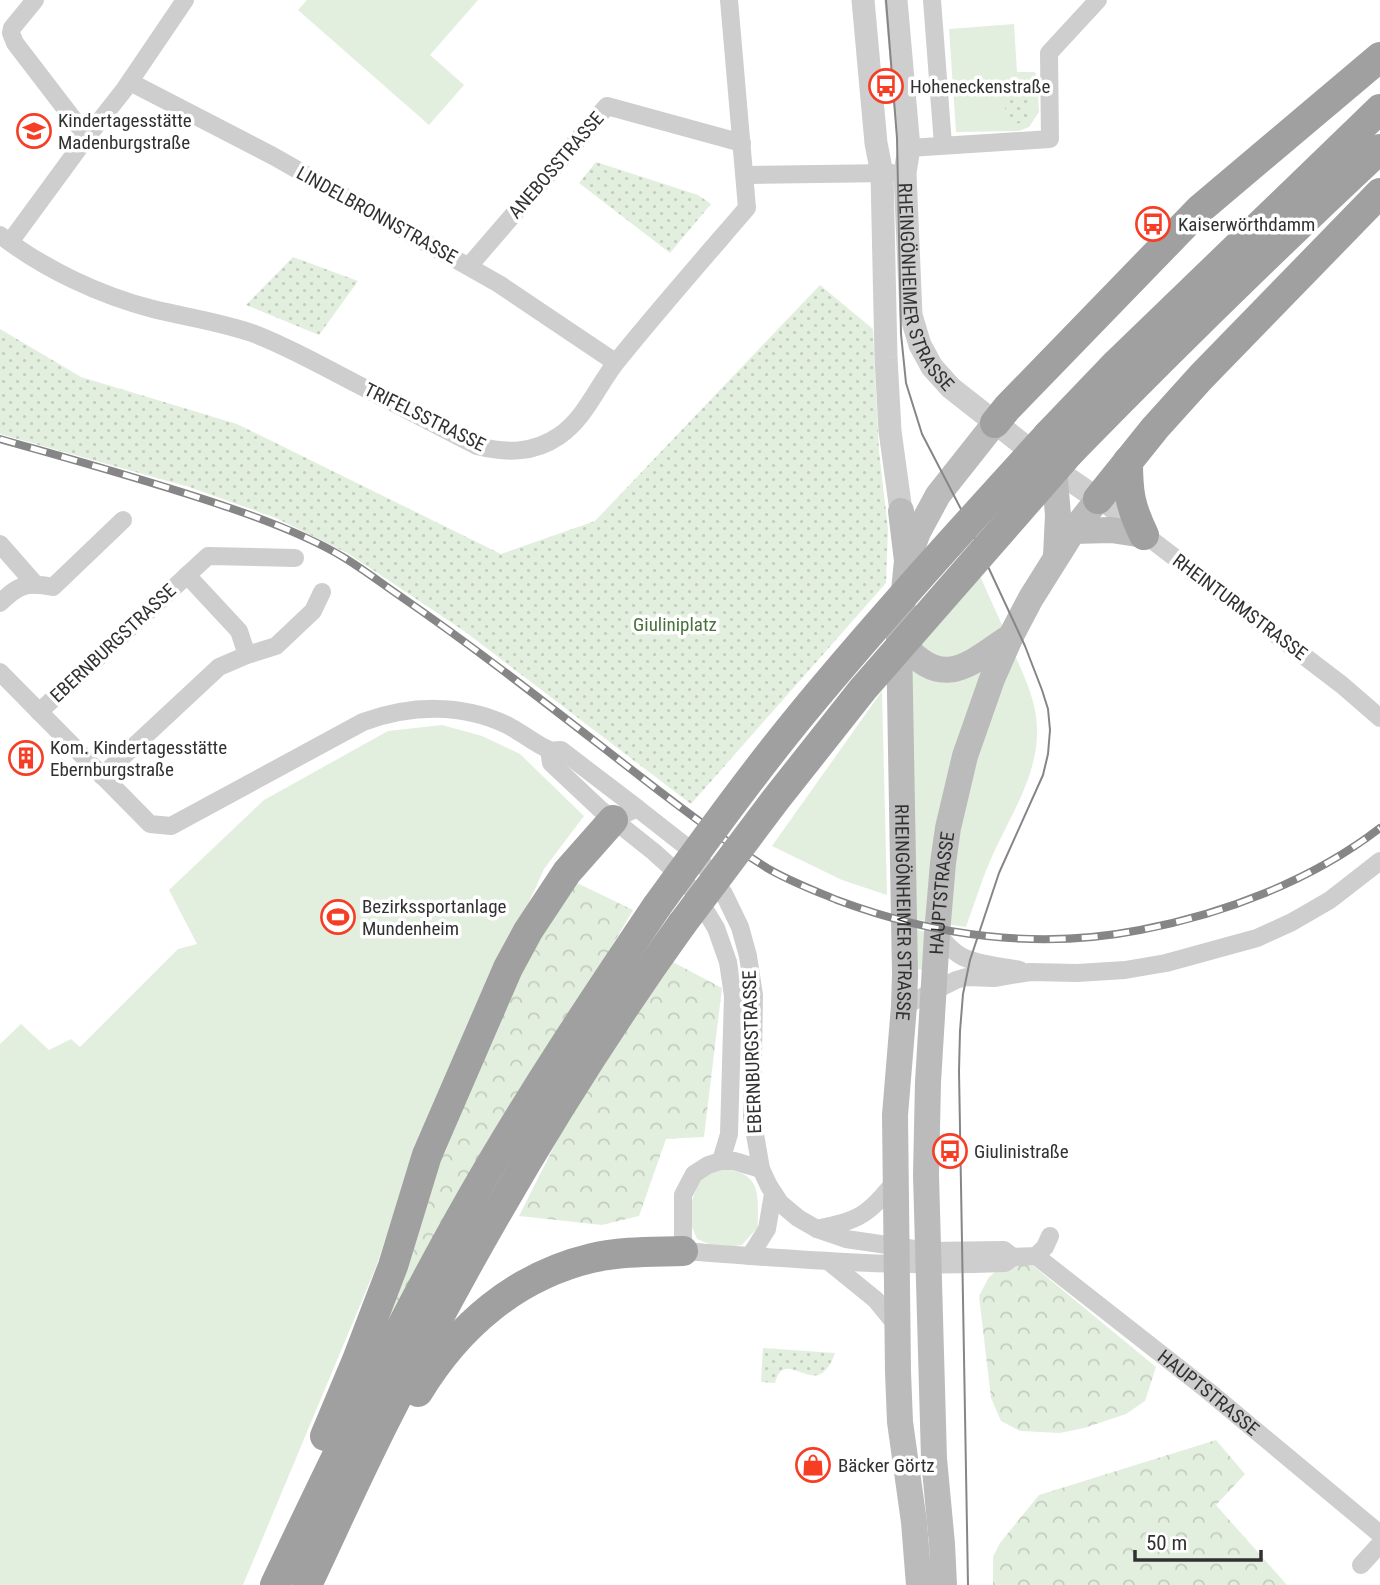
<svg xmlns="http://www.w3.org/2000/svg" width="1380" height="1585" font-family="'Roboto Condensed',sans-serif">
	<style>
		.green { fill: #e3efde }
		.forest { fill: url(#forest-crowns) }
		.park { fill: url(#park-dots) }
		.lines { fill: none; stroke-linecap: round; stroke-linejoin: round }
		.minor { stroke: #cecece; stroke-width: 18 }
		.tertiary { stroke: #cecece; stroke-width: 23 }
		.secondary { stroke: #bbb; stroke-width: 26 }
		.trunk { stroke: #a0a0a0; stroke-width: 30 }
		.tram { stroke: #868686; stroke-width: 2 }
		.rail-casing { stroke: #868686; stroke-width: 8 }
		.rail { stroke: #fff; stroke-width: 5; stroke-dasharray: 16; stroke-linecap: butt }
		.trunk-bridge { stroke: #a0a0a0; stroke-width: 30 }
		.labels { text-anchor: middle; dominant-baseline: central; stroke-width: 7; stroke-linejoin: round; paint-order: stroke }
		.poi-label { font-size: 19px; fill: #313131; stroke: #fff; text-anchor: start }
		.street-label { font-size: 19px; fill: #313131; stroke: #fff }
		.park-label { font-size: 19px; fill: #487239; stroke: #fff }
	</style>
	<defs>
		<pattern id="forest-crowns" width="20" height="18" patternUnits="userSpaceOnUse" patternTransform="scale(1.75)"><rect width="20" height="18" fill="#e3efde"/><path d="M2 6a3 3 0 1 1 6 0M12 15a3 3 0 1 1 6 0" fill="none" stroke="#c3cdbf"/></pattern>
		<pattern id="park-dots" width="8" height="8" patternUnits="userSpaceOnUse" patternTransform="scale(1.75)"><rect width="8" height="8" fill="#e3efde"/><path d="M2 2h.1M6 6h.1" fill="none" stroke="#c3cdbf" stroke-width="1.8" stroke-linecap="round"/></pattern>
	</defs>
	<rect width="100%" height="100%" fill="#fff"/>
	<!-- green -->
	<g class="green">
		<path d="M 307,0 L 478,0 L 430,55 L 464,85 L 429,125 L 298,10 Z"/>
		<path d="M 1014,24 L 1017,72 L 1035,72 L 1037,78 L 1039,112 L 1029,127 L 1019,131 L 956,132 L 949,29 Z"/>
		<path d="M 980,576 L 1002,625 L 989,641 L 950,662 L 918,648 Z"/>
		<path d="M 1014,653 C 1025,678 1037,702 1037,730 C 1038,777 1008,819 990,861 C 981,882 974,905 966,927 L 945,924 L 951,870 L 978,744 Z"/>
		<path d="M 911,666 L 985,666 L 929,922 L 915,919 Z"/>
		<path d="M 882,691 L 887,895 L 842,880 L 772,846 Z"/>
		<path d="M 442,725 L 482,736 L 520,754 L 584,816 L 544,869 L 411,1163 L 376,1267 L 243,1585 L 0,1585 L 0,1044 L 21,1024 L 49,1050 L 71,1039 L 80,1047 L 178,949 L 197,944 L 169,890 L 264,800 L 388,731 Z"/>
		<path d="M 914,929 L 927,932 L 925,970 L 915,969 Z"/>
		<path d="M 722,1169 C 762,1172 758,1194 758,1227 L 742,1245 L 719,1248 L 697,1239 L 690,1222 L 691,1203 L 699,1181 L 709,1174 Z"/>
	</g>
	<!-- forest -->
	<g class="forest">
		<path d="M 573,881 L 633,910 L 388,1327 L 382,1324 L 427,1192 L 493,1030 L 544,924 Z"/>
		<path d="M 671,961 L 722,988 L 704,1137 L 666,1139 L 639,1216 L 602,1225 L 519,1216 L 580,1095 Z"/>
		<path d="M 1013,1258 L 1025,1259 L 1156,1367 L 1145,1401 L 1126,1414 L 1084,1428 L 1060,1433 L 1020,1431 L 1001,1421 L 991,1398 L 979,1296 L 989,1277 Z"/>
		<path d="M 1216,1440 L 1245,1474 L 1216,1505 L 1287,1585 L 993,1585 L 993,1557 L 1000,1543 L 1039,1495 Z"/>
	</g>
	<!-- park -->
	<g class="park">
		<path d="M 1026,83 L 1032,88 L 1030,113 L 1022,123 L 1010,124 L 1007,121 C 1005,106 1002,99 1011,86 Z"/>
		<path d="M 596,162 L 698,195 L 711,204 L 670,253 L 579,183 Z"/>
		<path d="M 293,257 L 358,281 L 319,335 L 246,305 Z"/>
		<path d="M 820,285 L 873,329 L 879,451 L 888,529 L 886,583 L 691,804 L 464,631 L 349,554 L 276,518 L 189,487 L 0,434 L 0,329 L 81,377 L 237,424 L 501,554 L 595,521 Z"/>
		<path d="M 763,1348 L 835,1353 C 817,1406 785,1343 775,1383 L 761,1382 Z"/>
	</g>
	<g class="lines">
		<!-- minor -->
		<g class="minor">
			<path d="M 35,0 L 12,28 L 11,33 L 15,43 L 87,137"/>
			<path d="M 932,0 L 943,145"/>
			<path d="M 130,82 L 273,156 L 499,284 L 615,362"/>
			<path d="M 909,148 L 1050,139 L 1049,53 L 1098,0"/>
			<path d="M 745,175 L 892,173"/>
			<path d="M 0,235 C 44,269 99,295 153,309 C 186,317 220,322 252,333 C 287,346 320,365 353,382 C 394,403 435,424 477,446 C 505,453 533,454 559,436 C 586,418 598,384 618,360 C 660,308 704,258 747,208 L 729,0"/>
			<path d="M 10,242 L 87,137 L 124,90 L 185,0"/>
			<path d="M 469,266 L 607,106 L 742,143"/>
			<path d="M 1098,499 L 1342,685 L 1380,718"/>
			<path d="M 0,544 L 35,584"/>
			<path d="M 187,575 L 239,631 L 247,655"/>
			<path d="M 0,603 C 19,584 27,582 53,587 L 123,520"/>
			<path d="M 0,672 L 150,824 L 171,826 L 363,722 C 410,705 461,703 507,725 C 518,730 541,748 550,750 C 553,751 557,750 561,750 L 637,808"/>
			<path d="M 39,712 L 208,556 L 295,558"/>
			<path d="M 549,750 L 551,763 L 600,809 L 654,852 L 675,871 L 694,892 L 716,928 L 728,962 L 733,996 L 729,1134 L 721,1161"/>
			<path d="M 102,776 L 219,667 L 247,655 L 276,646 L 313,611 L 322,592"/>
			<path d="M 613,820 L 637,808 L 688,848 L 701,861 L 724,894 L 740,927 L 748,956 L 754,995 L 752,1117 L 761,1169 L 769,1186 L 780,1203 L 798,1218 L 817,1229 L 846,1239 L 928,1251 L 1004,1250 L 1013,1257 L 1036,1256 L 1045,1247 L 1050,1236"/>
			<path d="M 937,934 C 945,942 952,952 963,957 C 979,965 1002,966 1020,970"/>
			<path d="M 904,1006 L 956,980 L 966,977 L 994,978 L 1030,972 L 1077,973 L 1125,970 L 1166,963 L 1257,938 L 1292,922 L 1330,900 L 1380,861"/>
			<path d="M 761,1169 L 734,1161 L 721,1161 L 708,1165 L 694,1174 L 683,1195 L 683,1251 C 790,1259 897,1268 1005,1263 L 1013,1257"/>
			<path d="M 817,1229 C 834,1225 853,1222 867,1211 C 878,1203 886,1192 895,1182"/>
			<path d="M 750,1256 L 767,1229 L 773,1194"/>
			<path id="s1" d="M 1036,1256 L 1207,1390 L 1380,1534"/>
			<path d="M 828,1261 L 876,1300 L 897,1326"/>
			<path d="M 1361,1565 L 1380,1544"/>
		</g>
		<!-- tertiary -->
		<g class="tertiary">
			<path d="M 863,0 L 876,143 L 882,174 L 886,357 L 890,431 L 901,511"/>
			<path id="s2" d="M 896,0 L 909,148 L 905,173 L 911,315 L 920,345 L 932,367 L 951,388 L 1054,469 L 1098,499"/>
		</g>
		<!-- secondary -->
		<g class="secondary">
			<path d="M 1054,469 L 1058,515 L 1056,556"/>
			<path id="s3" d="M 901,511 L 907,561 L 899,639 L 905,974 L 904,1006 L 895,1115 L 898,1372 L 900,1422 L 914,1522 L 919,1585"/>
			<path d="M 1073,531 L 1111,530 L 1144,535"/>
			<path d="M 908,559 L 918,532 L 938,495 L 995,423"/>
			<path d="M 899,639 C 941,692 966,667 1011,636"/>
			<path id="s4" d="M 944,1585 L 942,1544 L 934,1459 L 926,1175 L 928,1082 L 937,934 L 943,863 L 948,828 L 965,756 L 992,679 L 1011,636 L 1031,598 L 1073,531 L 1098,499"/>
		</g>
		<!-- trunk -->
		<g class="trunk">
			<path d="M 995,423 L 1007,408 L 1200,209 L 1380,57"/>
			<path d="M 1048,435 L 1117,363 L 1380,109"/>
			<path d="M 1071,451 C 1172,348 1275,247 1380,149"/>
			<path d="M 1128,461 C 1128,493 1130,506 1144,535"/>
			<path d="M 1098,499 L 1155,428 L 1201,377 L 1380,193"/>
			<path d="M 418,1392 C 458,1326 516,1276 592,1258 C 622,1251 653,1252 683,1251"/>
			<path d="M 325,1436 L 357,1360 L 393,1266 L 427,1155 L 508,968 L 528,931 L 567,872 L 613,820"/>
			<path d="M 275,1585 C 337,1454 400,1323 472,1197 C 529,1097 593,1001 657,906"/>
			<path d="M 307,1585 C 335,1526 362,1465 392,1407 C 477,1240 572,1077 682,924"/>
		</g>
		<!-- tram -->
		<path class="tram" d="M 886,0 L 897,138 L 901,334 L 906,383 L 922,434 L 963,513 L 1025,646 L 1042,690 L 1048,709 L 1050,730 L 1048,754 L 1043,775 L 999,873 L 970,960 L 963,994 L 960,1031 L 959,1071 L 968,1585"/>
		<!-- rail casing -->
		<g class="rail-casing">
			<path id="rail" d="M 0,439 C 77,461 154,482 230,508 C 268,521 308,536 343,557 C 363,569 381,583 400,596 C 483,653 562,716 641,777 C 681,808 724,841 767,868 C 789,881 813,890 837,900 C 933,936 1039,950 1140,930 C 1224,914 1313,880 1380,828"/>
		</g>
		<!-- rail -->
		<use href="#rail" class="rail"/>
		<!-- trunk-bridge -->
		<g class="trunk-bridge">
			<path d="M 657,906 C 705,840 753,773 805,710 C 883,616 966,525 1048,435"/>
			<path d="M 682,924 L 776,799 L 863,689 L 1071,451"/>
		</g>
	</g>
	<!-- icons -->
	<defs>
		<g id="bus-ring" transform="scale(1.75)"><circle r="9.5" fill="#fff" stroke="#f73e24" stroke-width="1.5"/><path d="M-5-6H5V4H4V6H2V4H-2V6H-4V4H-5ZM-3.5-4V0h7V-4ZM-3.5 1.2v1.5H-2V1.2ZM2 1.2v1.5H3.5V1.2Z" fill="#f73e24"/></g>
		<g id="school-ring" transform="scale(1.75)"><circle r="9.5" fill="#fff" stroke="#f73e24" stroke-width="1.5"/><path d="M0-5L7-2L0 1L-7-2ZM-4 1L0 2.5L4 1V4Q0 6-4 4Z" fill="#f73e24"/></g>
		<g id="building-ring" transform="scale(1.75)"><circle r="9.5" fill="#fff" stroke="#f73e24" stroke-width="1.5"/><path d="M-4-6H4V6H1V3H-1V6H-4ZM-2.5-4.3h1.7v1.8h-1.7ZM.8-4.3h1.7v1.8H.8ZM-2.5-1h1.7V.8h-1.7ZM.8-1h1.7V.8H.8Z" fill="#f73e24"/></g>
		<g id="stadium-ring" transform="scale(1.75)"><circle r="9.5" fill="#fff" stroke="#f73e24" stroke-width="1.5"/><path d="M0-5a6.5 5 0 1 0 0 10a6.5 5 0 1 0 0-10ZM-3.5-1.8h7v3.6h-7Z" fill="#f73e24"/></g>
		<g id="shop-ring" transform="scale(1.75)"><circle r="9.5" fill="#fff" stroke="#f73e24" stroke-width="1.5"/><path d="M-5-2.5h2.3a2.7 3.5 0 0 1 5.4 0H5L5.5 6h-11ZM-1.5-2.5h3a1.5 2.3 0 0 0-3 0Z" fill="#f73e24"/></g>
	</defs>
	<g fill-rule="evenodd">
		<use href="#bus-ring" x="886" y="86"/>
		<use href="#school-ring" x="34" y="131"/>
		<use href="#bus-ring" x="1153" y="224"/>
		<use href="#building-ring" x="26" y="758"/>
		<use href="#stadium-ring" x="338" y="917"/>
		<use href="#bus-ring" x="950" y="1151"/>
		<use href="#shop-ring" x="813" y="1465"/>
	</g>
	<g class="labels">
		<!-- poi labels -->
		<g class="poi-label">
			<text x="910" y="86">Hoheneckenstraße</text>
			<text x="58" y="120">Kindertagesstätte<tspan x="58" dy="22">Madenburgstraße</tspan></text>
			<text x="1178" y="224">Kaiserwörthdamm</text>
			<text x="50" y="747">Kom. Kindertagesstätte<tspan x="50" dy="22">Ebernburgstraße</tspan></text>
			<text x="362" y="906">Bezirkssportanlage<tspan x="362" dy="22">Mundenheim</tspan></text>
			<text x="974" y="1151">Giulinistraße</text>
			<text x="838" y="1465">Bäcker Görtz</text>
		</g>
		<!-- street labels -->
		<g class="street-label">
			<text transform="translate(556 165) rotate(-49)">ANEBOSSTRASSE</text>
			<text transform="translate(377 215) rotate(29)">LINDELBRONNSTRASSE</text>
			<text stroke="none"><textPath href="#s2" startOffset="292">RHEINGÖNHEIMER STRASSE</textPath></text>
			<text transform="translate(425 417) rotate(26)">TRIFELSSTRASSE</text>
			<text transform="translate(1240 607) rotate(37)">RHEINTURMSTRASSE</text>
			<text transform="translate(113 643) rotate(-43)">EBERNBURGSTRASSE</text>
			<text stroke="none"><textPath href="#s4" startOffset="693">HAUPTSTRASSE</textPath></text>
			<text stroke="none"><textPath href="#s3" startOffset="402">RHEINGÖNHEIMER STRASSE</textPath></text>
			<text transform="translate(752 1052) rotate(-92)">EBERNBURGSTRASSE</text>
			<text stroke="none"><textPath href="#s1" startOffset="220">HAUPTSTRASSE</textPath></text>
		</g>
		<!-- park labels -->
		<g class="park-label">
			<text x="675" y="624">Giuliniplatz</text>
		</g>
	</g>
	<!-- scale -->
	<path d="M1135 1550v10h126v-10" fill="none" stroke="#313131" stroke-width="3.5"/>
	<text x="1146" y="1550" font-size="21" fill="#313131" stroke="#ffffff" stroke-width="5" paint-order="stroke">50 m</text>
</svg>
